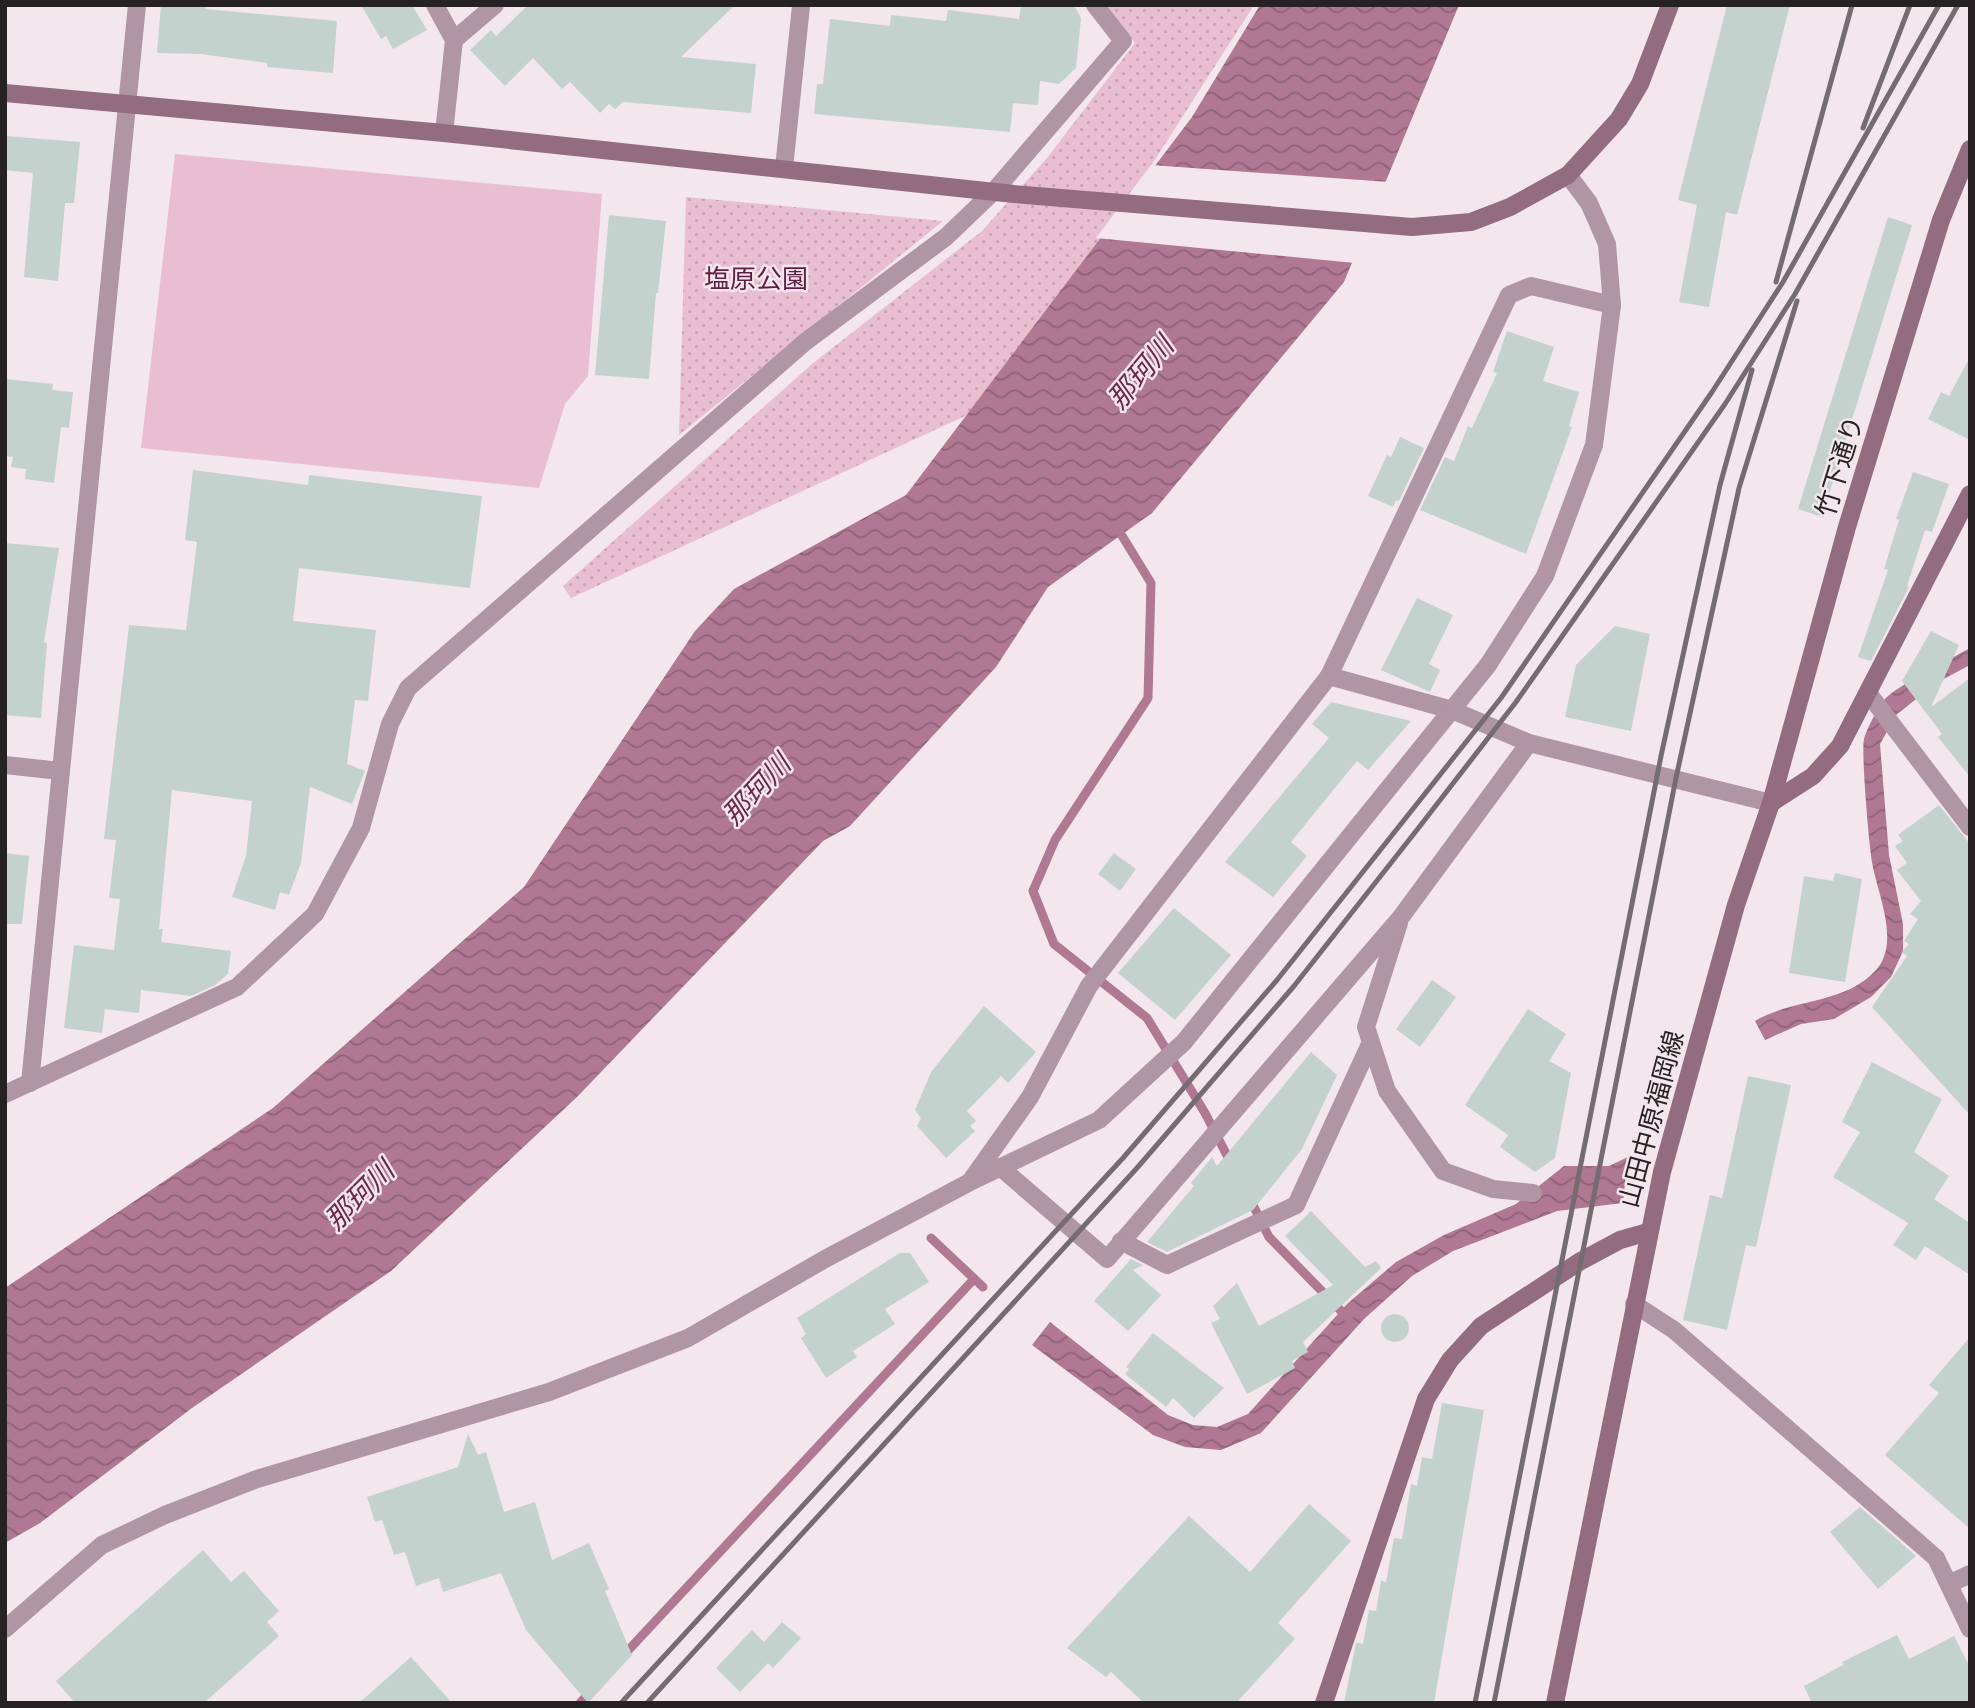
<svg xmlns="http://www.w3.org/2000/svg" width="1975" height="1708" font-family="'PT Sans Narrow','Noto Sans JP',sans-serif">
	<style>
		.grass { fill: url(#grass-dots) }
		.pitch { fill: #e9bed1 }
		.water { fill: url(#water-waves) }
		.pier { fill: #f3e6ec }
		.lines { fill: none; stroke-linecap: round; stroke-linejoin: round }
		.stream { stroke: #b07893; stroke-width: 9 }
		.building { fill: #c4d2ce }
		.street { stroke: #b096a2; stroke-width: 18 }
		.secondary { stroke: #936d7f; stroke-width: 18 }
		.rail { stroke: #746c70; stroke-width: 5 }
		.labels { text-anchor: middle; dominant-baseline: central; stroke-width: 5; stroke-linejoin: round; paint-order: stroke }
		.park-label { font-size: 26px; fill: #611c43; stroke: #f3e6ec }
		.street-label { font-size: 26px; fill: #262123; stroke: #f3e6ec }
		.water-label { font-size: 28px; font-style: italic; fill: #6c274d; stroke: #f3e6ec }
	</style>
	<defs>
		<pattern id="grass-dots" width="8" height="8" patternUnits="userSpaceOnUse" patternTransform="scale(1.75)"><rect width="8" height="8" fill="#e9bed1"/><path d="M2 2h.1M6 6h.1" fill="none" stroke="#c8a3b3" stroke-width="1.8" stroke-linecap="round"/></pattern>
		<pattern id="water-waves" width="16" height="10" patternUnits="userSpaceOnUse" patternTransform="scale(1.75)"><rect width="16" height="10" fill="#b07893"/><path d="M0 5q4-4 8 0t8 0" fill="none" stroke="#8f6278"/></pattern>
	</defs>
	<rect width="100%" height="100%" fill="#f3e6ec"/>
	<!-- grass -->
	<g class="grass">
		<path d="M 1104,5 L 1254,5 L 1149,169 L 978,410 L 571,598 L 563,586 L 812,364 L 982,231 L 1047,158 L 1135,43 Z"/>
		<path d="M 686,197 L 943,221 L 679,435 Z"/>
	</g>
	<!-- pitch -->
	<path class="pitch" d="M 175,154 L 602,194 L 588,376 L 565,404 L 539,488 L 141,448 Z"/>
	<!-- water -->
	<g class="water">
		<path d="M 1260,5 L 1459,5 L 1344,282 L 1152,513 L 1048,587 L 996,667 L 850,826 L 823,841 L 577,1097 L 391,1271 L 192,1408 L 40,1523 L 5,1543 L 5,1288 L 273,1108 L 524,887 L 695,631 L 734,589 L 906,495 L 1192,117 Z"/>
		<path d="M 1970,648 L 1970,665 L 1938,682 L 1897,714 L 1880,744 L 1889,855 L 1903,924 L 1903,951 L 1891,977 L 1871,997 L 1834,1019 L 1801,1024 L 1765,1040 L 1755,1021 C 1793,998 1844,1005 1876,970 C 1901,942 1877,893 1872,862 C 1869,845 1861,752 1864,739 C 1867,728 1877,710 1883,701 C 1894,687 1951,659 1970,648 Z"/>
		<path d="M 1628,1157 L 1623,1203 L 1557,1211 L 1453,1251 L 1412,1276 L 1364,1319 L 1261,1433 L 1221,1450 L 1185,1447 L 1153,1435 L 1032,1345 L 1050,1322 L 1168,1415 L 1193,1425 L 1217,1427 L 1248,1414 L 1347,1304 L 1396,1262 L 1444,1235 L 1516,1204 L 1564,1166 L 1609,1166 Z"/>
	</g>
	<!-- pier -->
	<path class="pier" d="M 1151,165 L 1389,182 L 1355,263 L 1096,238 Z"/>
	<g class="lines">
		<!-- stream -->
		<g class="stream">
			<path d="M 1116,526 L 1151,583 L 1148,698 L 1055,840 L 1033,891 L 1054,944 L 1147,1018 L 1205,1113 L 1232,1165"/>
			<path d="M 1250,1199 L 1269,1237 L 1349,1319"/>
			<path d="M 931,1238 L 983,1287"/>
			<path d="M 622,1657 L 974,1279"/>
			<path d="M 580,1703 L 591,1691"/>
		</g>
	</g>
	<!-- building -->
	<g class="building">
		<path d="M 161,5 L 205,6 L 205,9 L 337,21 L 333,73 L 267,67 L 267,63 L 201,54 L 157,53 Z"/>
		<path d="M 361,5 L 412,5 L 427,30 L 393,49 L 386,36 L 381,39 Z"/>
		<path d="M 528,5 L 735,5 L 681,57 L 756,64 L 751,113 L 623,102 L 615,109 L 609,104 L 600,113 L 570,82 L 562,89 L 533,58 L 505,86 L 470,50 L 491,30 L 496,36 Z"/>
		<path d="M 1021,5 L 1075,7 L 1081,18 L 1076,68 L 1059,84 L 1040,81 L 1038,105 L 1013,103 L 1010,132 L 814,114 L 817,84 L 823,84 L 830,19 L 890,26 L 891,15 L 946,21 L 948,10 L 1019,19 Z"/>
		<path d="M 1727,5 L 1790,5 L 1737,215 L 1726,212 L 1709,307 L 1679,302 L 1697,205 L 1678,200 Z"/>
		<path d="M 5,136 L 80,142 L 74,203 L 65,203 L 58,281 L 24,277 L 33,173 L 5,170 Z"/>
		<path d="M 609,215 L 666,221 L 658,293 L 656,293 L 649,379 L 595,375 Z"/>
		<path d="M 1888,217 L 1912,225 L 1822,517 L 1798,509 Z"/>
		<path d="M 1507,331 L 1554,347 L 1543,381 L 1579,392 L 1569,426 L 1572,427 L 1526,554 L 1420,510 L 1445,457 L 1454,461 L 1468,426 L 1472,428 L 1497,373 L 1493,372 Z"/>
		<path d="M 1970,357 L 1970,440 L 1928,419 L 1941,392 L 1949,396 Z"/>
		<path d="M 5,379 L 53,384 L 52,390 L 73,392 L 69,428 L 61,427 L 54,483 L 25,479 L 26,469 L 11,467 L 13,457 L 5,456 Z"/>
		<path d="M 1400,437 L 1424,448 L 1399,501 L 1396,500 L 1393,507 L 1368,496 L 1387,455 L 1391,457 Z"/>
		<path d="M 193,470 L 308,485 L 309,475 L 482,496 L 470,588 L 299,568 L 293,621 L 376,630 L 368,701 L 355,700 L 347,764 L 365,771 L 352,804 L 310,787 L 301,863 L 289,895 L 280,892 L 275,910 L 232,897 L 246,856 L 252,801 L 172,790 L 159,929 L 163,929 L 161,942 L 231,951 L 228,974 L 215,985 L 191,996 L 141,990 L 139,1013 L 105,1009 L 102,1033 L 64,1028 L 74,945 L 114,950 L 120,899 L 109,898 L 116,840 L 104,839 L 129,625 L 186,630 L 197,542 L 185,540 Z"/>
		<path d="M 1913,472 L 1949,484 L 1932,532 L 1925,530 L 1907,586 L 1909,587 L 1871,661 L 1858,657 L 1888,570 L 1884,569 L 1899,520 L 1896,519 Z"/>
		<path d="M 5,543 L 59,548 L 44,642 L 47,643 L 41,718 L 5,715 Z"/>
		<path d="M 1417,598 L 1453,615 L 1429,664 L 1440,670 L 1430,692 L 1381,670 Z"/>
		<path d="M 1615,626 L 1650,634 L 1631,731 L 1565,717 L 1576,665 Z"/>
		<path d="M 1931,631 L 1959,645 L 1931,707 L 1970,678 L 1970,777 L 1938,737 L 1942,734 L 1902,681 Z"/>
		<path d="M 1331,702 L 1411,721 L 1368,770 L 1357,761 L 1291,842 L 1307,856 L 1273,897 L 1225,862 L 1329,738 L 1312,724 Z"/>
		<path d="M 1939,805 L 1970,844 L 1970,1115 L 1872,1007 L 1907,956 L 1902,952 L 1909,944 L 1904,941 L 1918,919 L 1910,914 L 1921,901 L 1897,870 L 1907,863 L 1895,846 L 1903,841 L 1898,835 Z"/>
		<path d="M 5,853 L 29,856 L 22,924 L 5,924 Z"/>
		<path d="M 1114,853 L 1136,869 L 1120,891 L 1098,874 Z"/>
		<path d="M 1835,873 L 1862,879 L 1845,982 L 1789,973 L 1804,876 L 1833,881 Z"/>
		<path d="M 1174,908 L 1231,955 L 1175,1020 L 1118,973 Z"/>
		<path d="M 1432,980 L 1456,997 L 1420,1047 L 1396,1029 Z"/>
		<path d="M 984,1006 L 1036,1052 L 1008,1083 L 1001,1076 L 967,1111 L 976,1121 L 970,1126 L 975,1131 L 946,1158 L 917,1126 L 921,1118 L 915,1110 L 931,1072 Z"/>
		<path d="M 1528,1009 L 1566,1034 L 1549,1061 L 1571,1073 L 1555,1158 L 1535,1172 L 1500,1147 L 1508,1135 L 1465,1105 Z"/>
		<path d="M 1311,1052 L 1337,1075 L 1302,1149 L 1253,1210 L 1167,1252 L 1147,1242 L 1194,1186 L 1191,1183 L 1212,1157 L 1217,1166 Z"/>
		<path d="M 1872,1062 L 1942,1099 L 1914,1152 L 1949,1176 L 1934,1199 L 1970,1223 L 1970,1275 L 1925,1246 L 1916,1260 L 1893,1245 L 1908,1223 L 1833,1177 L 1860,1132 L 1842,1122 Z"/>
		<path d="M 1748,1076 L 1791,1085 L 1756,1247 L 1746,1245 L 1727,1330 L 1683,1320 L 1710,1195 L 1722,1198 Z"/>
		<path d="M 1311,1211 L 1365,1267 L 1376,1261 L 1381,1268 L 1303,1342 L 1308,1352 L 1292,1361 L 1295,1368 L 1247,1394 L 1211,1323 L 1220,1319 L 1213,1306 L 1237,1283 L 1259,1326 L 1333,1285 L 1285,1236 Z"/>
		<path d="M 900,1253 L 910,1253 L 929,1282 L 885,1309 L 895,1324 L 853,1351 L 857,1357 L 826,1378 L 801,1338 L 806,1334 L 797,1318 Z"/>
		<path d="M 1131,1259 L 1143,1265 L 1133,1270 L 1161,1295 L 1128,1331 L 1094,1301 Z"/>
		<circle cx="1395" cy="1328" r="14"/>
		<path d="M 1153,1333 L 1224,1388 L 1194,1418 L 1173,1398 L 1166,1407 L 1125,1374 L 1129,1369 L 1126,1367 Z"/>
		<path d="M 1970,1337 L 1970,1529 L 1885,1455 L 1939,1393 L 1929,1385 Z"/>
		<path d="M 1442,1403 L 1484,1410 L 1434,1703 L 1344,1703 L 1356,1643 L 1363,1644 L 1369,1610 L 1376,1611 L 1381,1581 L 1386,1582 L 1394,1538 L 1402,1539 L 1411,1484 L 1417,1486 L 1422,1457 L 1432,1459 Z"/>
		<path d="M 468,1434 L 478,1455 L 486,1452 L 504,1512 L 535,1502 L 552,1560 L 589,1543 L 609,1589 L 605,1591 L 632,1655 L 588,1703 L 526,1630 L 501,1573 L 443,1592 L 439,1578 L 416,1586 L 405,1552 L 394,1555 L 382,1520 L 375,1522 L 367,1497 L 458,1467 Z"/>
		<path d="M 1309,1504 L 1351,1541 L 1278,1623 L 1295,1639 L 1236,1703 L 1144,1703 L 1111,1672 L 1106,1677 L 1067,1648 L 1189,1516 L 1250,1572 Z"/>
		<path d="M 1860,1507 L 1916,1556 L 1878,1589 L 1830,1532 Z"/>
		<path d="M 203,1550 L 231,1582 L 244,1571 L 279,1611 L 267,1622 L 279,1636 L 204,1703 L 75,1703 L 56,1681 Z"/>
		<path d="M 782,1622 L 801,1638 L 773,1668 L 768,1663 L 740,1692 L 716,1668 L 752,1630 L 764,1642 Z"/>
		<path d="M 1897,1635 L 1909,1659 L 1954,1636 L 1970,1667 L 1970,1703 L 1812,1703 L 1804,1686 L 1843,1665 L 1842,1662 Z"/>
		<path d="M 411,1657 L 452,1703 L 359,1703 Z"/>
	</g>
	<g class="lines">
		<!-- street -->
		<g class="street">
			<path d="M 435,5 L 454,40 L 444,133"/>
			<path d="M 454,40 L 495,5"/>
			<path d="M 784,168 L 801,6"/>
			<path d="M 1329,676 L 1452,710 L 1529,743"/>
			<path d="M 1868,693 L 1970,827"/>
			<path d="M 5,765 L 60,771"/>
			<path d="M 1399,923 L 1366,1027 L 1387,1091 L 1443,1171 L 1493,1189 L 1533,1193"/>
			<path d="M 30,1083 L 137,5"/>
			<path d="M 5,1094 L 237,987 L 315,914 L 361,828 L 390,724 L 408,688 L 805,342 L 946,237 L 994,191 L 1123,41 L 1095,5"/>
			<path d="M 1000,1167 L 1107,1259 L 1401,917 L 1529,743 L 1771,803"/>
			<path d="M 972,1179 L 1030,1097 L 1089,986 L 1329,676 L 1509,295 L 1531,286 L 1612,305"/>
			<path d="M 1121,1241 L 1167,1265 L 1296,1205 L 1370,1044"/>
			<path d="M 1634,1304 L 1674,1330 L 1936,1558 L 1970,1629"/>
			<path d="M 1949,1584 L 1970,1574"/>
			<path d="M 5,1629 L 102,1545 L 165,1515 L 257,1479 L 549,1392 L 688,1338 L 825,1259 L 970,1182 L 1099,1120 L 1184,1042 L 1488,665 L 1545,576 L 1594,445 L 1612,305 L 1607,244 L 1589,203 L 1568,175"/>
		</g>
		<!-- secondary -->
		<g class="secondary">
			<path d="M 5,93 L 444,133 L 1014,194 L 1412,227 L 1471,222 L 1510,207 L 1568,175 L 1619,119 L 1640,84 L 1670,5"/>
			<path d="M 1771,803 L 1813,776 L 1840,746 L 1970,494"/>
			<path d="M 1324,1703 L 1426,1399 L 1450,1360 L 1481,1326 L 1579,1262 L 1620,1240 L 1648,1232"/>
			<path d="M 1555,1703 L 1662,1172 L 1736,905 L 1771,803 L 1847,527 L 1941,220 L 1970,149"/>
		</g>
		<!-- rail -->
		<g class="rail">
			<path d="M 1863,128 L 1910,5"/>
			<path d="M 1776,282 L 1852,5"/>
			<path d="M 621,1703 L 1123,1158 L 1277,980 L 1501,698 L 1712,392 L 1783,282 L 1939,5"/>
			<path d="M 647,1703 L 1137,1168 L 1294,986 L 1420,826 L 1516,702 L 1725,404 L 1795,294 L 1958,5"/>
			<path d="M 1475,1703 L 1661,756 L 1720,485 L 1752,370"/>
			<path d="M 1494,1703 L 1676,778 L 1739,488 L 1797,301"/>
		</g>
	</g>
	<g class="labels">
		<!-- park labels -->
		<g class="park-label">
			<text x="756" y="278">塩原公園</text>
		</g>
		<!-- street labels -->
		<g class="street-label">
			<text transform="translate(1839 466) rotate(-73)">竹下通り</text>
			<text transform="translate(1651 1119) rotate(-75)">山田中原福岡線</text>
		</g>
		<!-- water labels -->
		<g class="water-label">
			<text transform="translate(1140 372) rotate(-50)">那珂川</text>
			<text transform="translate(756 789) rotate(-47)">那珂川</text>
			<text transform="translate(359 1195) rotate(-45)">那珂川</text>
		</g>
	</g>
	<!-- border -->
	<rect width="1975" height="1708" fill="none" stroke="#262123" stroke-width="14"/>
</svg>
